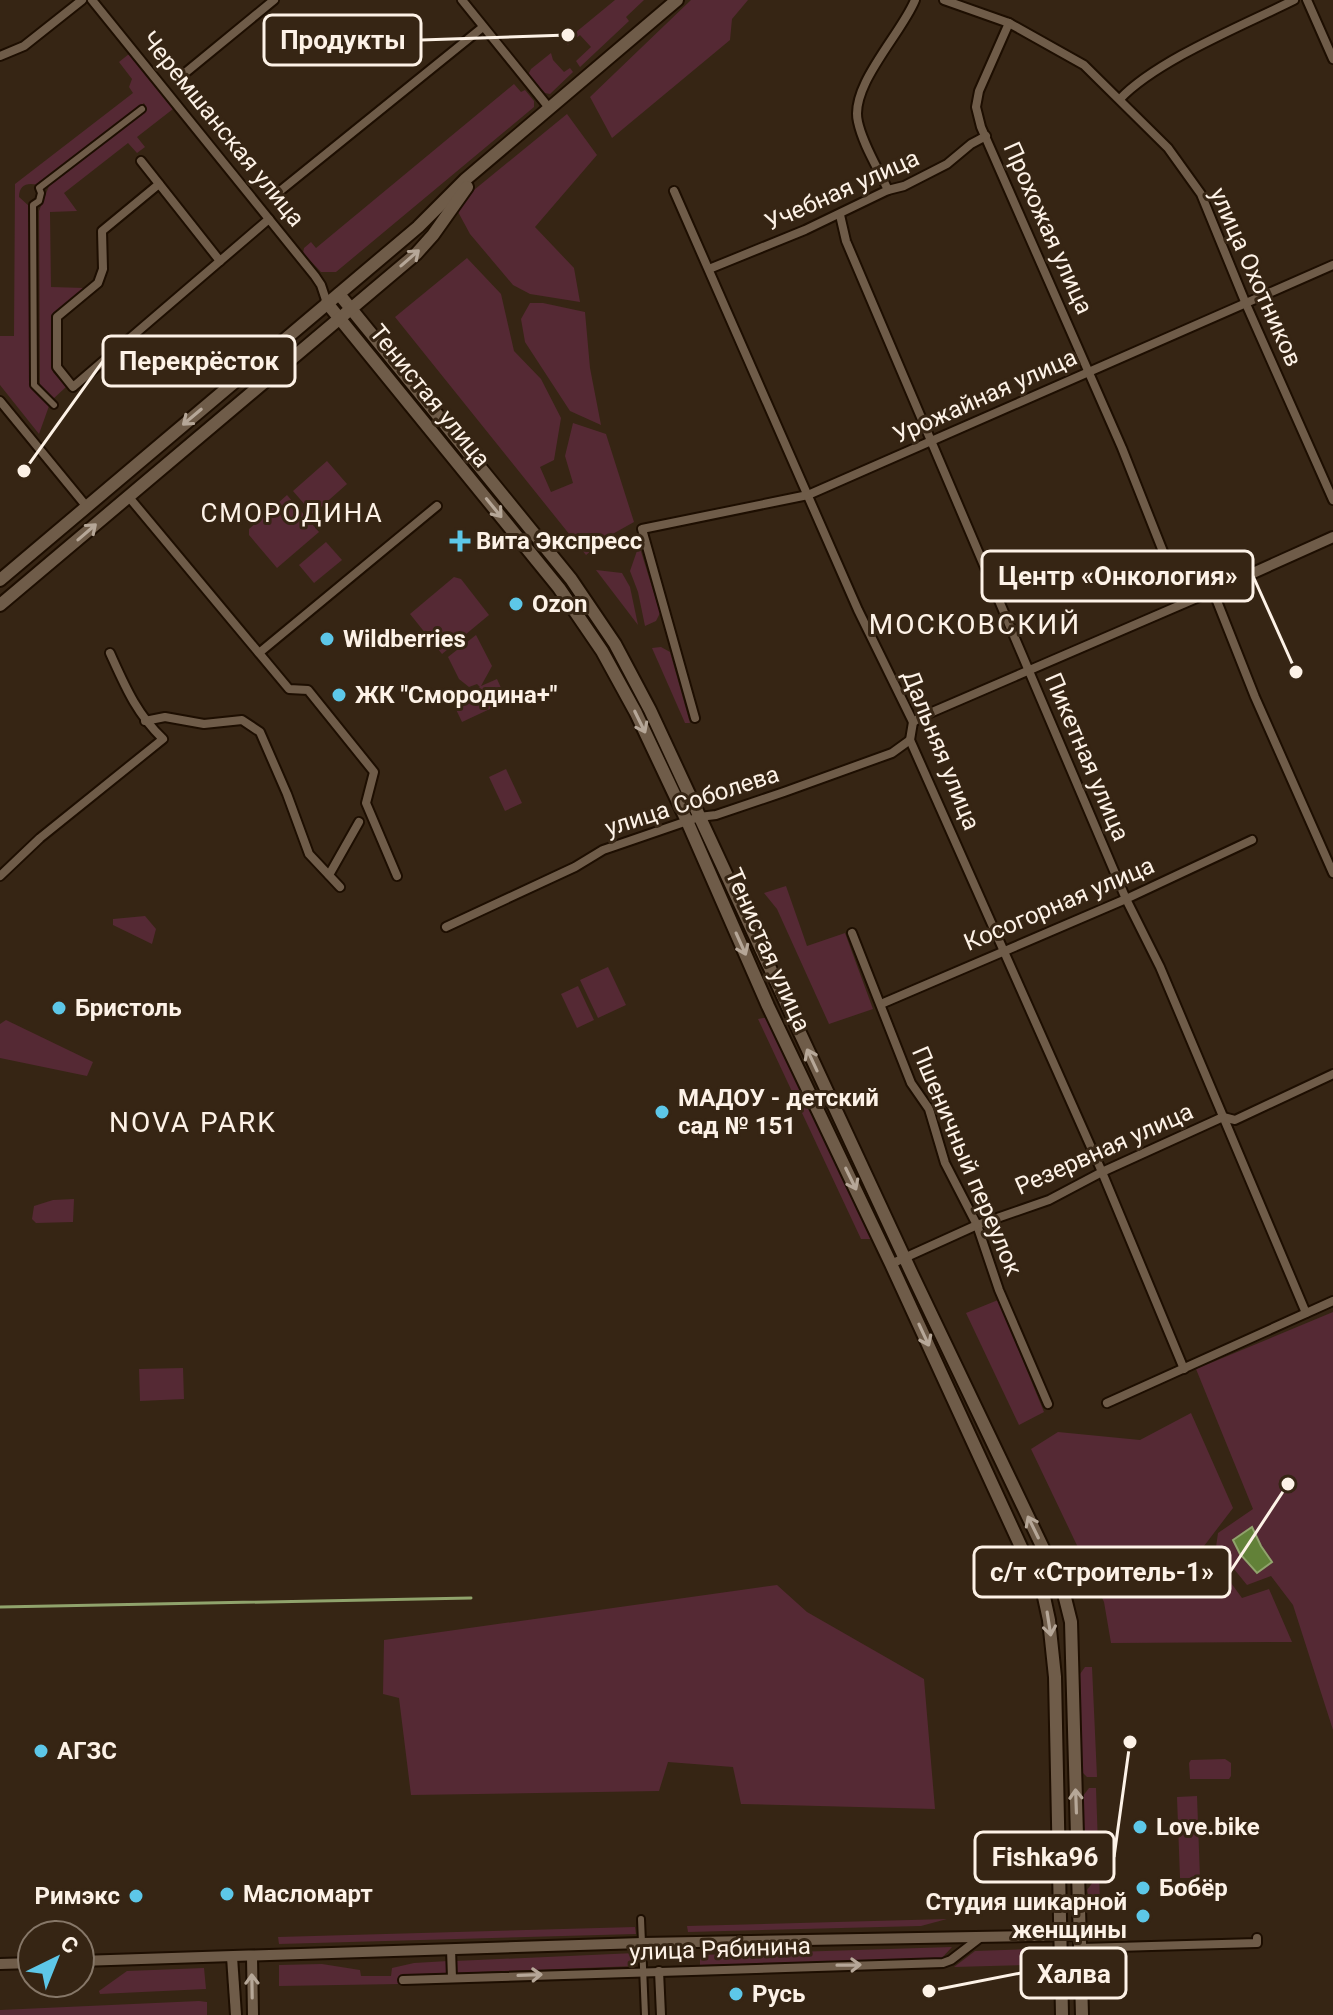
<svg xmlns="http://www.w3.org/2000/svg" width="1333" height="2015" font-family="Roboto,sans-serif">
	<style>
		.green { fill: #552934 }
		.water { fill: #628138; stroke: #90a36c; stroke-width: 2 }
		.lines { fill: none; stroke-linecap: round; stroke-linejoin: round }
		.stream { stroke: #90a36c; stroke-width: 3 }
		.pedestrian-casing { stroke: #1d0e01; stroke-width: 10 }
		.minor-casing { stroke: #1d0e01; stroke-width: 12 }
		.tertiary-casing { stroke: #1d0e01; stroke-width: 14 }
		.secondary-casing { stroke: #1d0e01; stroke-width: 16 }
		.pedestrian { stroke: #6f5c49; stroke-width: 6 }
		.minor { stroke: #6f5c49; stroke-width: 8 }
		.tertiary { stroke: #6f5c49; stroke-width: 10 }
		.secondary { stroke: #6f5c49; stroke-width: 12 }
		.oneway { stroke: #b6a798 }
		.poi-dot { fill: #5dc7e8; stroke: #362514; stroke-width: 3 }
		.labels { text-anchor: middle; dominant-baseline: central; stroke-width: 6; stroke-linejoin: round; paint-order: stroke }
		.street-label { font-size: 24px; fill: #fdf2e7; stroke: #362514 }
		.poi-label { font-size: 24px; font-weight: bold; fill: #fdf2e7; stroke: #362514; text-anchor: start }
		.neighbourhood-label { font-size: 26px; letter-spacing: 2px; fill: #fdf2e7; stroke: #362514 }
		.quarter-label { font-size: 28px; letter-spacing: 2px; fill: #fdf2e7; stroke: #362514 }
		.leader { fill: none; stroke: #fdf2e7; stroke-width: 3 }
		.callout-dot { fill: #fdf2e7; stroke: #362514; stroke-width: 3 }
		.callout { fill: #362514; stroke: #fdf2e7; stroke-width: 3 }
		.callout-label { font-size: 26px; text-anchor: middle; font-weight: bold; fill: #fdf2e7 }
	</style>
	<rect width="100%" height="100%" fill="#362514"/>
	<!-- green -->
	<g class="green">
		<path d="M 615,0 L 644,0 L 626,17 L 629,21 L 580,67 L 576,61 L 591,47 L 580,35 L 568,45 L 564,42 Z"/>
		<path d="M 691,0 L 748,0 L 732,19 L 730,40 L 612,138 L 590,97 Z"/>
		<path d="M 551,53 L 553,60 L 564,72 L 570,68 L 573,72 L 550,94 L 545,93 L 528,75 L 531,69 Z"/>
		<path d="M 129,54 L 173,109 L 137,137 L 145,147 L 137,153 L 128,143 L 64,193 L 77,211 L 50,212 L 51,287 L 85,288 L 53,314 L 53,372 L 66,387 L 53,399 L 40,385 L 39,211 L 49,186 L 147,110 L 144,103 L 38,185 C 27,182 19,185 19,197 L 29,206 L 30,386 L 49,406 L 39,434 L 0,385 L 0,336 L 14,336 L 15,184 L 133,93 L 129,87 L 132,79 L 119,62 Z"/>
		<path d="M 514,84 L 521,92 L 525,90 L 534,101 L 534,107 L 336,272 L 321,272 L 303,253 L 304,248 L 311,242 L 316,248 Z"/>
		<path d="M 567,114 L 597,155 L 535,227 L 574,268 L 580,302 L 530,294 L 513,285 L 470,234 L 457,210 L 463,199 Z"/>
		<path d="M 467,258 L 501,294 L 514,351 L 541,379 L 561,418 L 554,460 L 540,467 L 551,492 L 573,483 L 565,456 L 573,423 L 606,434 L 634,522 L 609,536 L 586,555 L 395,317 Z"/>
		<path d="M 530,303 L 543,303 L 585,312 L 590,368 L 601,425 L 570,411 L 525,342 L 521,319 Z"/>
		<path d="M 327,461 L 347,484 L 321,507 L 319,521 L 293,491 Z"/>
		<path d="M 287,495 L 319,532 L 277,568 L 249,535 L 249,529 Z"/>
		<path d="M 326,542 L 342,560 L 314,583 L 299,565 Z"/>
		<path d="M 639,545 L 660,613 L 656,621 L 645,626 L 638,592 L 630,571 Z"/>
		<path d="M 596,570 L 622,573 L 630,587 L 638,625 Z"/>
		<path d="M 454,577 L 461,579 L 489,615 L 442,654 L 410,614 Z"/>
		<path d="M 476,635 L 492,666 L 481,686 L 497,679 L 507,701 L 462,722 L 452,701 L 480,687 L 477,684 L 469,687 L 459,679 L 448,657 Z"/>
		<path d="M 661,647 L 670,652 L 690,723 L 685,723 L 652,648 Z"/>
		<path d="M 506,769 L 522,803 L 505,811 L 489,777 Z"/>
		<path d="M 786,886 L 807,946 L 845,933 L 873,1009 L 829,1024 L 777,909 L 764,893 Z"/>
		<path d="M 145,916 L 156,929 L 152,944 L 113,925 L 113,919 Z"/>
		<path d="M 608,967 L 626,1005 L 598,1018 L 580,980 Z"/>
		<path d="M 578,986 L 594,1020 L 577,1028 L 561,994 Z"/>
		<path d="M 763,1018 L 769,1018 L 874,1239 L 861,1239 L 758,1019 Z"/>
		<path d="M 6,1020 L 93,1062 L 87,1076 L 0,1058 L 0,1024 Z"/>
		<path d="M 74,1199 L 73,1222 L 36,1223 L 32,1219 L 34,1206 L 53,1200 Z"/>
		<path d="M 998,1300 L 1044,1412 L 1019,1425 L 966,1313 Z"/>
		<path d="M 1333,1312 L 1333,1730 L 1293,1605 L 1271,1576 L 1247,1585 L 1216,1547 L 1218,1533 L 1253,1509 L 1196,1369 Z"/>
		<path d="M 183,1368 L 184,1399 L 140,1401 L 139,1369 Z"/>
		<path d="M 1191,1413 L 1233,1508 L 1204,1546 L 1242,1598 L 1269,1589 L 1292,1642 L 1111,1643 L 1104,1602 L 1031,1449 L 1058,1432 L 1140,1440 Z"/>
		<path d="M 777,1585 L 807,1612 L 924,1679 L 935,1809 L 741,1804 L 733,1767 L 668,1762 L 659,1791 L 411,1795 L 399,1698 L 383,1694 L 384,1640 Z"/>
		<path d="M 1085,1667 L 1092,1667 L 1097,1777 L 1087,1777 L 1082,1772 L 1080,1674 Z"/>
		<path d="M 1225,1759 L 1231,1763 L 1231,1776 L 1229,1779 L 1190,1779 L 1189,1763 L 1191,1760 Z"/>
		<path d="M 1089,1788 L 1096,1788 L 1100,1901 L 1090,1902 L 1087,1890 L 1093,1882 L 1092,1847 C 1081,1834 1084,1813 1083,1796 Z"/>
		<path d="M 1197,1796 L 1200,1878 L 1180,1878 L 1177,1797 Z"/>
		<path d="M 947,1919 L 921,1926 L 688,1932 L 687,1926 Z"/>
		<path d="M 635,1927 L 636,1934 L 279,1944 L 278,1937 Z"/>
		<path d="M 952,1947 L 941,1959 L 700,1965 L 700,1955 Z"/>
		<path d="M 1029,1949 L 1030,1965 L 954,1967 L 975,1951 Z"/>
		<path d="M 635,1953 L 636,1966 L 455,1973 L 455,1961 Z"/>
		<path d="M 448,1961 L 448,1973 L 400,1975 L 400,1984 L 279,1986 L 279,1965 L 322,1964 L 360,1970 L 361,1976 L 391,1976 L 392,1968 L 414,1963 Z"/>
		<path d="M 204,1968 L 206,1989 L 100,1994 L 99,1991 L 127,1971 Z"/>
		<path d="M 199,2001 L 207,2002 L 207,2015 L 0,2015 L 0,2010 Z"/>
	</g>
	<!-- water -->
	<path class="water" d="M 1252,1527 L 1261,1546 L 1272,1562 L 1257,1573 L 1240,1554 L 1233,1540 Z"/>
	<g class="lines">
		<!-- stream -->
		<path class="stream" d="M 0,1607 L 471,1598"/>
		<!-- pedestrian casing -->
		<g class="pedestrian-casing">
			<g id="pedestrian">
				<path d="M 54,405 L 34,385 L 33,205 L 39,201 L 41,193 L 39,188 L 142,109"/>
				<path d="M 641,1919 L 645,2015"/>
			</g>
		</g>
		<!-- minor casing -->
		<g class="minor-casing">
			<g id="minor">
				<path d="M 92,0 L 315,276 L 321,285 L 327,303"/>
				<path d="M 462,0 L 550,109"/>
				<path d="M 944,0 L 1009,23 L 1084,65 L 1168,148 L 1201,194 L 1246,304 L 1333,500"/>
				<path d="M 1307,0 L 1333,59"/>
				<path d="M 1009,23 L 979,91 L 976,107 L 981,127 L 1122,448 L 1183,602"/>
				<path d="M 0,56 L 24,46 L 82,0"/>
				<path d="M 185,73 L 274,0"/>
				<path d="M 1120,99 C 1157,60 1244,25 1294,0"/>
				<path d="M 141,161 L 220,261"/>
				<path d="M 159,184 L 102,231 L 103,269 L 98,283 L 57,317 L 57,367 L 73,387 L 269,219"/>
				<path d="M 888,190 C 878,168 863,145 858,122 C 849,86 902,33 915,0"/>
				<path d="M 280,191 L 483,27"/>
				<path d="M 674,191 L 858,610 L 913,722 L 910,740 L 1102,1172 L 1184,1369"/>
				<path d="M 840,215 L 846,241 L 1126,899 L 1160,967 L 1306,1313"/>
				<path d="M 709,269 L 805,230 L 888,190 L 904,186 L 947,164 L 971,144 L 986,136"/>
				<path d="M 0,401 L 87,507"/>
				<path d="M 128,496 L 289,689 L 308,690 L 374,772 L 366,803 L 397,876"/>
				<path d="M 259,653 L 437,506"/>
				<path d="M 695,718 L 642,529 L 808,495 L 1333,265"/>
				<path d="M 145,721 L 165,717 L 204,724 L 242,720 L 260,732 L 287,794 L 309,854 L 340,887"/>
				<path d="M 913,722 L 923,716 L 1213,591 L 1255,697 L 1333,873"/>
				<path d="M 329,875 L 359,822"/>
				<path d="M 0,876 L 40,838 L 163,739 C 136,713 125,686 110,653"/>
				<path d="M 446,927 L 575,867 L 603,850 L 699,817 L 716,815 L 784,792 L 892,753 L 910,740"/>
				<path d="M 852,933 L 911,1083 L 929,1109 L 945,1163 L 977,1225 L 999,1290 L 1048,1404"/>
				<path d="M 881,1004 L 1126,899 L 1252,840"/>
				<path d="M 891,1264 L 977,1225 L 1049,1200 L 1102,1172 L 1223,1117 L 1235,1120 L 1333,1074"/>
				<path d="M 1107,1403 L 1333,1301"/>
				<path d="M 1081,1948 L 1257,1943 L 1257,1938"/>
				<path d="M 451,1949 L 452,1978"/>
				<path d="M 659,1971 L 661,2015"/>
				<path d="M 403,1980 L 943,1963 L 951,1960 L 981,1937"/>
			</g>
		</g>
		<!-- tertiary casing -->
		<g class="tertiary-casing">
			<g id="tertiary">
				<path d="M 1213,591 L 1333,537"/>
				<path d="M 232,1957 L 236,2015"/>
				<path d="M 252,1957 L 253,2015"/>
				<path d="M 80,1961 L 642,1943 L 1080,1935"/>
				<path d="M 0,1964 L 32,1963"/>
			</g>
		</g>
		<!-- secondary casing -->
		<g class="secondary-casing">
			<g id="secondary">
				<path d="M 339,294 L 571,579 L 615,644 L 650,710 L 912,1274 L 1063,1590 L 1071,1622 L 1082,2015"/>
				<path d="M 327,303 L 559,588 L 602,651 L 636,713 L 687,821 L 768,1006 L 891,1264 L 1044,1597 L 1049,1620 L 1055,1677 L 1062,2015"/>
				<path d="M 0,580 L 418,227 L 466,179 L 677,0"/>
				<path d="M 0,605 L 416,254 L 433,235 L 467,187"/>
			</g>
		</g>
		<!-- pedestrian -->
		<use href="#pedestrian" class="pedestrian"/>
		<!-- minor -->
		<use href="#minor" class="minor"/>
		<!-- tertiary -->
		<use href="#tertiary" class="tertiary"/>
		<!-- secondary -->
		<use href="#secondary" class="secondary"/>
	</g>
	<!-- one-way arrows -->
	<defs><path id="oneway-shaft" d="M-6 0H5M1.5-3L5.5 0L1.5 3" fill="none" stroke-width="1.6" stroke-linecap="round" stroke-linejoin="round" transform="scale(2)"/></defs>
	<g class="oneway">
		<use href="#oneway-shaft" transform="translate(410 258) rotate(-41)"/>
		<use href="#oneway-shaft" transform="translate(192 417) rotate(140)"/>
		<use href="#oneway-shaft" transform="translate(494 508) rotate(51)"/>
		<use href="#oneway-shaft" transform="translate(87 532) rotate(-41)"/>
		<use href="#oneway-shaft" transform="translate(640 722) rotate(64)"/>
		<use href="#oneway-shaft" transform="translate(741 944) rotate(66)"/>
		<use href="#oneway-shaft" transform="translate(812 1060) rotate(-115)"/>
		<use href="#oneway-shaft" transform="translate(851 1179) rotate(64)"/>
		<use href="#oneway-shaft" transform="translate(924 1335) rotate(65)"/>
		<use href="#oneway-shaft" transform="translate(1033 1527) rotate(-116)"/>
		<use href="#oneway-shaft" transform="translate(1049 1624) rotate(81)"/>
		<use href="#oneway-shaft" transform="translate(1076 1801) rotate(-92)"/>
		<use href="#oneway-shaft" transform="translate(849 1965) rotate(-1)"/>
		<use href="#oneway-shaft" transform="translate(530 1975) rotate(-2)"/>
		<use href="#oneway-shaft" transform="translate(252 1986) rotate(-91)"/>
	</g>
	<!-- markers -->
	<g class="poi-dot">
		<path d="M456 529h8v8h8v8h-8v8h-8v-8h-8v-8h8z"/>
		<circle cx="516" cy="604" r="8"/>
		<circle cx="327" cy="639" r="8"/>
		<circle cx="339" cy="695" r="8"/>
		<circle cx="59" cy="1008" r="8"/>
		<circle cx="662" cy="1112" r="8"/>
		<circle cx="41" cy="1751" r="8"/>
		<circle cx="1140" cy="1827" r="8"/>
		<circle cx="1143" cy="1888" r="8"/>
		<circle cx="227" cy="1894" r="8"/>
		<circle cx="136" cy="1896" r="8"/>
		<circle cx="1143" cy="1916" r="8"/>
		<circle cx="736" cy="1994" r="8"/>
	</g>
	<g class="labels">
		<!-- street labels -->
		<g class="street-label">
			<text transform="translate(223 129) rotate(51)">Черемшанская улица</text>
			<text transform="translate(842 190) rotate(-24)">Учебная улица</text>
			<text transform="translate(1048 228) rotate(66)">Прохожая улица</text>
			<text transform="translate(1256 277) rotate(66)">улица Охотников</text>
			<text transform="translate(430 396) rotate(51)">Тенистая улица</text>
			<text transform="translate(985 396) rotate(-24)">Урожайная улица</text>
			<text transform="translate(941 750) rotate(68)">Дальняя улица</text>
			<text transform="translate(1087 757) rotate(67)">Пикетная улица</text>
			<text transform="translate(692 801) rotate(-18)">улица Соболева</text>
			<text transform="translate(1059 904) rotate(-23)">Косогорная улица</text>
			<text transform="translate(768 950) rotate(66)">Тенистая улица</text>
			<text transform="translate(1104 1149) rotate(-24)">Резервная улица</text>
			<text transform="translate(967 1161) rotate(67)">Пшеничный переулок</text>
			<text transform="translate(720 1949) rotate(-2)">улица Рябинина</text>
		</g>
		<!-- poi labels -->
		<g class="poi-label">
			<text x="476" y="541">Вита Экспресс</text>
			<text x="532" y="604">Ozon</text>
			<text x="343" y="639">Wildberries</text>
			<text x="355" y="695">ЖК "Смородина+"</text>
			<text x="75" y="1008">Бристоль</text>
			<text x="678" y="1098">МАДОУ - детский<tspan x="678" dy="28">сад № 151</tspan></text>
			<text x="57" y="1751">АГЗС</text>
			<text x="1156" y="1827">Love.bike</text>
			<text x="1159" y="1888">Бобёр</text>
			<text x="243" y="1894">Масломарт</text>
			<text x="120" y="1896" text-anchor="end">Римэкс</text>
			<text x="1127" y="1902" text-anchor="end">Студия шикарной<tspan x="1127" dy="28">женщины</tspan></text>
			<text x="752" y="1994">Русь</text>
		</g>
		<!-- neighbourhood labels -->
		<g class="neighbourhood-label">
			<text x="292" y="513">СМОРОДИНА</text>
		</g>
		<!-- quarter labels -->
		<g class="quarter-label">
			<text x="975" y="624">МОСКОВСКИЙ</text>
			<text x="193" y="1122">NOVA PARK</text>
		</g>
	</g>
	<!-- callouts -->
	<path class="leader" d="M568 35L421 40M24 471L103 361M1296 672L1253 576M1288 1484L1230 1572M1130 1742L1114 1857M929 1991L1021 1973"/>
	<g class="callout-dot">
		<circle cx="568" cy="35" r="8"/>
		<circle cx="24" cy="471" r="8"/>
		<circle cx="1296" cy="672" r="8"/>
		<circle cx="1288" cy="1484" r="8"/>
		<circle cx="1130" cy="1742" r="8"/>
		<circle cx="929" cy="1991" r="8"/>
	</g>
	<g class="callout">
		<rect x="264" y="15" width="157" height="50" rx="8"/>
		<rect x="103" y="336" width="192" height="50" rx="8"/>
		<rect x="982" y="551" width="271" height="50" rx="8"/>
		<rect x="974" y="1547" width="256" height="50" rx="8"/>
		<rect x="975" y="1832" width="139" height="50" rx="8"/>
		<rect x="1021" y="1948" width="105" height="50" rx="8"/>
	</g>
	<g class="callout-label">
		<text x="343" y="49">Продукты</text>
		<text x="199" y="370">Перекрёсток</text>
		<text x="1118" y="585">Центр «Онкология»</text>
		<text x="1102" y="1581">с/т «Строитель-1»</text>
		<text x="1045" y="1866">Fishka96</text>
		<text x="1074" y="1983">Халва</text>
	</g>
	<!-- north arrow -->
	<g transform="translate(56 1959) rotate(43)"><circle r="38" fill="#362514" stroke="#867768" stroke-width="2"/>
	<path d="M0-6L14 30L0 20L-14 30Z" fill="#5dc7e8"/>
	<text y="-12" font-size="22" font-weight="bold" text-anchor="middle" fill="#fdf2e7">С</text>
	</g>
</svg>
